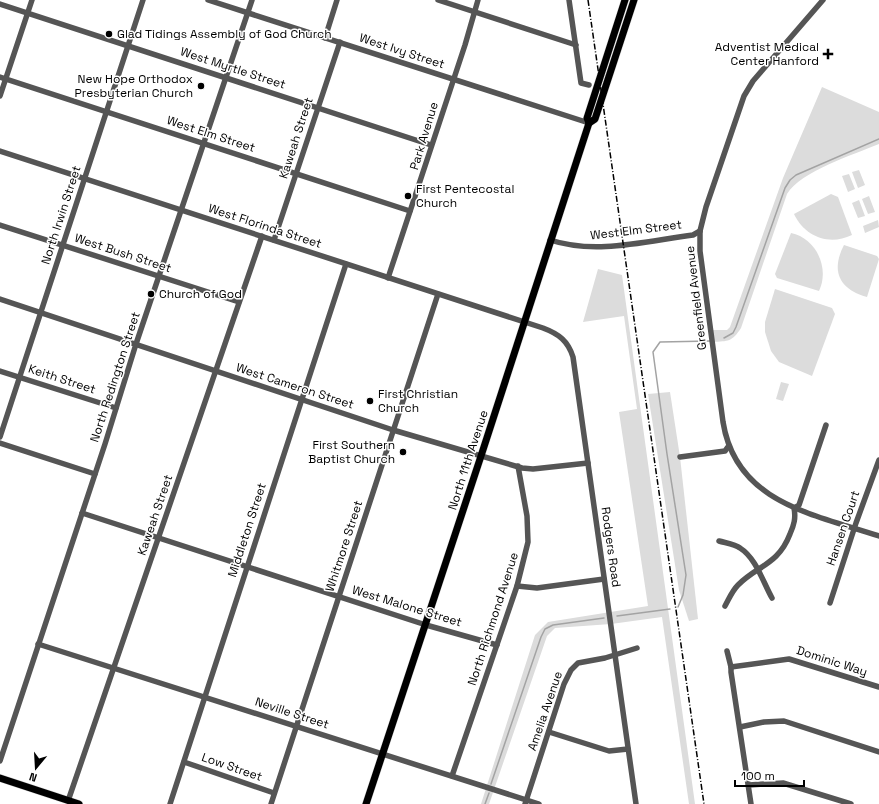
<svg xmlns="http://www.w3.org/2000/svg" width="879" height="804" font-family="'Space Grotesk',sans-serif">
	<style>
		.grass { fill: #dcdcdc }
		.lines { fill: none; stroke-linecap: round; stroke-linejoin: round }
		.stream { stroke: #a3a3a3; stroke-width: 1.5 }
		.major-casing { stroke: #dbdbdb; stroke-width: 8 }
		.minor { stroke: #555; stroke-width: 5.5 }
		.major { stroke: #000; stroke-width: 7 }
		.rail { stroke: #000; stroke-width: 1.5; stroke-dasharray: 6 2 1 2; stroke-linecap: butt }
		.poi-dot { fill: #000; stroke: #fff; stroke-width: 1.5 }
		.labels { text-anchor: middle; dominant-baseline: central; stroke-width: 3; stroke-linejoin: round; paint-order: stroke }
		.poi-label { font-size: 12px; fill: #000; stroke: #fff; text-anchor: start }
		.street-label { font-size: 12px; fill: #000; stroke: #fff }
	</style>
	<rect width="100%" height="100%" fill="#fff"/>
	<!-- grass -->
	<g class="grass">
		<path d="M 822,87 L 879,112 L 879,144 C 853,155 801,171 787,194 L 741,328 C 732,342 728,341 713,342 L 711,330 L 727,330 L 730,327 L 783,178 Z"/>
		<path d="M 859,170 L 865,185 L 858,188 L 852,172 Z"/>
		<path d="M 849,174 L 855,189 L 848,192 L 842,176 Z"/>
		<path d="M 831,194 L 838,197 L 852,235 C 829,246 805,237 794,214 Z"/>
		<path d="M 869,196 L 875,212 L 868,214 L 862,199 Z"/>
		<path d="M 859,200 L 865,216 L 858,218 L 852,203 Z"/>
		<path d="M 878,220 L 879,227 L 865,233 L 863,226 Z"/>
		<path d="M 791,233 C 816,238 830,268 819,291 L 777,278 L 775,274 Z"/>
		<path d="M 844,245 L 877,256 L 879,259 L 867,297 C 838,289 831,270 844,245 Z"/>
		<path d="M 598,269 L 622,275 L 695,804 L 689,804 L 662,617 L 611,624 L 555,628 L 547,636 L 489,804 L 481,804 L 535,635 L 548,622 L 648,606 L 619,412 L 637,409 L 624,316 L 583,322 Z"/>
		<path d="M 775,289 L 832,308 L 835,314 L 812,376 L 779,362 L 771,351 L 765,332 L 765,322 Z"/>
		<path d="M 781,382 L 789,384 L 783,401 L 776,399 Z"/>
		<path d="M 670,392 L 680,457 L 698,619 L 689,621 L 679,590 L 648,394 Z"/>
	</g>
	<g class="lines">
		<!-- stream -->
		<g class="stream">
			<path d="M 724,338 L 733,333 L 736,327 L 785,188 L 790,180 L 796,175 L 879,139"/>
			<path d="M 678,607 L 683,595 L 686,575 L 667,454 L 653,352 L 660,342 L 710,341"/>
			<path d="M 617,616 L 670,609"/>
			<path d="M 491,784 L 541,637 L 545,629 L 553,625 L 604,618"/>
			<path d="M 485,804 L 489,793"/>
		</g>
		<!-- major casing -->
		<g class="major-casing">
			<g id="major">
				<path d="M 589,123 L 595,119 L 634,0"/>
				<path d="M 0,778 L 79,804"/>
				<path d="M 366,804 L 481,456 L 589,123 L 587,118 L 625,0"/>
			</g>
		</g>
		<!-- minor -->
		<g class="minor">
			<path d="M 208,0 L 589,123"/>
			<path d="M 438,0 L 576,45"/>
			<path d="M 569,0 L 581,83 L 589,85"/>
			<path d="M 823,0 L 753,81 L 744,96 L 706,207 L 700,231 L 700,251 L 723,422 C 736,503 813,514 879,536"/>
			<path d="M 0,4 L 431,145"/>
			<path d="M 325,38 L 337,0"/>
			<path d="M 0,77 L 410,211"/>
			<path d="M 0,96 L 32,0"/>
			<path d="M 0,151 L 543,328 C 559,334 568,341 573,357 L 636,804"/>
			<path d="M 0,225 L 239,302"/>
			<path d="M 274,240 L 340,42"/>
			<path d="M 550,240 C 596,255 646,241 693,235 L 700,231"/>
			<path d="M 388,278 L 465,45 L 478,0"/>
			<path d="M 0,299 L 393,430 L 522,468 L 533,469 L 588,463"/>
			<path d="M 0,371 L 116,408"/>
			<path d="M 0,437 L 143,0"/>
			<path d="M 0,443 L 95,474"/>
			<path d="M 680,457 L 725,451 L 728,447"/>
			<path d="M 82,513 L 426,625 L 497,645"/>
			<path d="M 719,541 C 726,543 735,544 740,548 C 756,558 763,582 772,598"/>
			<path d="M 517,586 L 537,588 L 604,579"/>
			<path d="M 830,603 L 856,523 L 879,460"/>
			<path d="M 725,606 C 729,599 732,591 738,585 C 758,565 778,565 790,534 C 794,525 796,518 794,508 L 799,505 L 826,425"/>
			<path d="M 38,644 L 539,804"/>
			<path d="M 727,651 L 731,667 L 731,672 L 751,804"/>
			<path d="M 731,667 L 789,659 L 879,687"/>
			<path d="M 740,727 L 764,722 L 784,721 L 879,752"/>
			<path d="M 549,732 L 609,751 L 628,749"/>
			<path d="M 0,761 L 105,444 L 136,344 L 252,0"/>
			<path d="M 184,762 L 274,793"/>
			<path d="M 452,776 L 517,586 L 528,542 L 527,516 L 518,466"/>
			<path d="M 749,785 L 783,783 L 851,804"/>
			<path d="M 68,801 L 262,236"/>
			<path d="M 170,804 L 346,264"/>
			<path d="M 271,804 L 438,294"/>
			<path d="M 525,804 L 564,684 L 571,670 L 578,663 L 605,658 L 637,648"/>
		</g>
		<!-- major -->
		<use href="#major" class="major"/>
		<!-- rail -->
		<path class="rail" d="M 588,0 L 704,804"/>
	</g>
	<!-- markers -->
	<g class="poi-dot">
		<circle cx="109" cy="34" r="4"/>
		<path d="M826 48h4v4h4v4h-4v4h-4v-4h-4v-4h4z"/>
		<circle cx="201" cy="86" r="4"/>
		<circle cx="408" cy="196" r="4"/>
		<circle cx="151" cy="294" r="4"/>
		<circle cx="370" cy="401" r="4"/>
		<circle cx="403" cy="452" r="4"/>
	</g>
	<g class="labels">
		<!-- poi labels -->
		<g class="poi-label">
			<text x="117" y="34">Glad Tidings Assembly of God Church</text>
			<text x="819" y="47" text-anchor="end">Adventist Medical<tspan x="819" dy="14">Center Hanford</tspan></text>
			<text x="193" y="79" text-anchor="end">New Hope Orthodox<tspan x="193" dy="14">Presbyterian Church</tspan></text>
			<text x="416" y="189">First Pentecostal<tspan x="416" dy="14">Church</tspan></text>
			<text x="159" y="294">Church of God</text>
			<text x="378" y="394">First Christian<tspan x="378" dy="14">Church</tspan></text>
			<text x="395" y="445" text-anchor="end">First Southern<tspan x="395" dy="14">Baptist Church</tspan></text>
		</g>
		<!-- street labels -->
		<g class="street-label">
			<text transform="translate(402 51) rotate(18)">West Ivy Street</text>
			<text transform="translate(233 68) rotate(18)">West Myrtle Street</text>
			<text transform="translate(211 134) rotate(18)">West Elm Street</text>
			<text transform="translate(424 136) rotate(-73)">Park Avenue</text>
			<text transform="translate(296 138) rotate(-72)">Kaweah Street</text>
			<text transform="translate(61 215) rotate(-72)">North Irwin Street</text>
			<text transform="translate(265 226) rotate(18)">West Florinda Street</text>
			<text transform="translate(636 230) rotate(-7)">West Elm Street</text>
			<text transform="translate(123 253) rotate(18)">West Bush Street</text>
			<text transform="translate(696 298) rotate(-97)">Greenfield Avenue</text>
			<text transform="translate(115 377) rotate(-72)">North Redington Street</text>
			<text transform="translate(62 379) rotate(18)">Keith Street</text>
			<text transform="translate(295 386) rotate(18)">West Cameron Street</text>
			<text transform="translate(468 460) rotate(-72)">North 11th Avenue</text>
			<text transform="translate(155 515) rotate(-71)">Kaweah Street</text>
			<text transform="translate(843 528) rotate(-71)">Hansen Court</text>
			<text transform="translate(247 530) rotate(-72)">Middleton Street</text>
			<text transform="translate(344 546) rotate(-72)">Whitmore Street</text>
			<text transform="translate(611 547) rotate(82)">Rodgers Road</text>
			<text transform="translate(407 606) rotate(17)">West Malone Street</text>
			<text transform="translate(493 619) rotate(-72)">North Richmond Avenue</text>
			<text transform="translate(832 661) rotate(18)">Dominic Way</text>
			<text transform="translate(545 711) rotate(-71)">Amelia Avenue</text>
			<text transform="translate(292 713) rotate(18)">Neville Street</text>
			<text transform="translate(232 767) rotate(19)">Low Street</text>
		</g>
	</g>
	<!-- north arrow -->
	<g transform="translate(36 768) rotate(198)" stroke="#ffffff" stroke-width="3" paint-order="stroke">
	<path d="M0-3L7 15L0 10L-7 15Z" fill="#000000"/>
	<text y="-6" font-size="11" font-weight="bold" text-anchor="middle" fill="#000000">N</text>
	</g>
	<!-- scale -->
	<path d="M735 780v6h69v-6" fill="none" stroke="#000000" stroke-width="2"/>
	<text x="741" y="780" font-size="12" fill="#000000" stroke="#ffffff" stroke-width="3" paint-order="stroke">100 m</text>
</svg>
